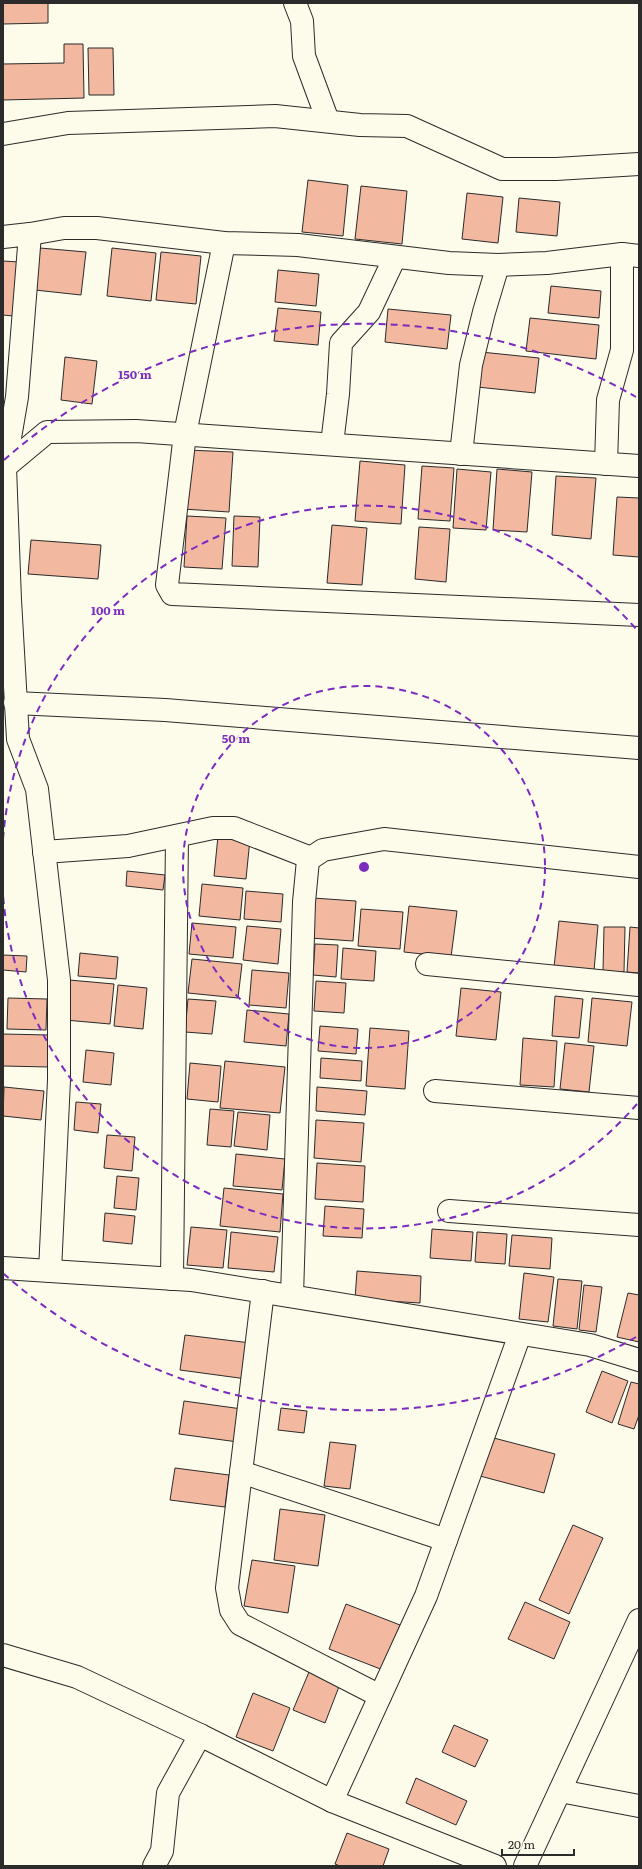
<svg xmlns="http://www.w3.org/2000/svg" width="642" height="1869" font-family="Literata,serif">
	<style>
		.building { fill: #f2b8a0; stroke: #2b2b2b }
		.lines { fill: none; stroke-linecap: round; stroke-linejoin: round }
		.minor-casing { stroke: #2b2b2b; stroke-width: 24 }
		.major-casing { stroke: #2b2b2b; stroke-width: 24 }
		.minor { stroke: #fdfbea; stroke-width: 22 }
		.major { stroke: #fdfbea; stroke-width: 22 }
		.ring { fill: none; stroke: #7b2cbf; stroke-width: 2; stroke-dasharray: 7 5 }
		.centre { fill: #7b2cbf; stroke: #fdfbea; stroke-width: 2 }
		.ring-label { font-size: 12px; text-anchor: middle; font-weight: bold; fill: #7b2cbf; stroke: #fdfbea; stroke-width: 3; stroke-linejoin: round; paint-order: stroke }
	</style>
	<rect width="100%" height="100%" fill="#fdfbea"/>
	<!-- building -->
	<g class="building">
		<path d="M 3,3 L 48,3 L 48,23 L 3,24 Z"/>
		<path d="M 64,44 L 83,44 L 84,98 L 3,100 L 3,64 L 64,63 Z"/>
		<path d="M 88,48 L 113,48 L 114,95 L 89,95 Z"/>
		<path d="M 308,180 L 348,185 L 343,236 L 302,232 Z"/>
		<path d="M 361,186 L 407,191 L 402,244 L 355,239 Z"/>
		<path d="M 467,193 L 503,197 L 498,243 L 462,239 Z"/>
		<path d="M 519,198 L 560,202 L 557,236 L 516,232 Z"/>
		<path d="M 40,248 L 86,252 L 81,295 L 35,290 Z"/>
		<path d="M 112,248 L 156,253 L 151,301 L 107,296 Z"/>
		<path d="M 161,252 L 201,256 L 196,304 L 156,300 Z"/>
		<path d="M 3,261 L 19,262 L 13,316 L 3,315 Z"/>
		<path d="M 278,270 L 319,274 L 316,306 L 275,302 Z"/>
		<path d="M 551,286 L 601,291 L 599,318 L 548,313 Z"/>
		<path d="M 278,308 L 321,312 L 318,345 L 274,341 Z"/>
		<path d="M 388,309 L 451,315 L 447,349 L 385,342 Z"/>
		<path d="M 530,318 L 599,325 L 596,359 L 526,351 Z"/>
		<path d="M 481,352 L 539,358 L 535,393 L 477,387 Z"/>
		<path d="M 65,357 L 97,361 L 92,404 L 61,400 Z"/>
		<path d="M 187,450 L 233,452 L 229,512 L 183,509 Z"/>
		<path d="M 360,461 L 405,465 L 401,524 L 355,521 Z"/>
		<path d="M 422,466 L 454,468 L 450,521 L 418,519 Z"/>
		<path d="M 457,469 L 491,472 L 486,530 L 453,528 Z"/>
		<path d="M 497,469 L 532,472 L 527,532 L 493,530 Z"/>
		<path d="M 556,476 L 596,478 L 591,539 L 552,535 Z"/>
		<path d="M 617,497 L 639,498 L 639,557 L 613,555 Z"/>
		<path d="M 187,516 L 226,518 L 222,569 L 184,567 Z"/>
		<path d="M 234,516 L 260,517 L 258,567 L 232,566 Z"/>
		<path d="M 332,525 L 367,528 L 362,585 L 327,583 Z"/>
		<path d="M 419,527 L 450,529 L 446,582 L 415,579 Z"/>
		<path d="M 31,540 L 101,545 L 98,579 L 28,574 Z"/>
		<path d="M 218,836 L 250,839 L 246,879 L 214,876 Z"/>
		<path d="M 127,871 L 165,875 L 163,890 L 126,886 Z"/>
		<path d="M 202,884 L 243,888 L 240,920 L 199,916 Z"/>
		<path d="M 246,891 L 283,894 L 281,922 L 244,919 Z"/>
		<path d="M 313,898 L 356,901 L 353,941 L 310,938 Z"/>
		<path d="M 409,906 L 457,911 L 451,957 L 404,952 Z"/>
		<path d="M 361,909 L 403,912 L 400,949 L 358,946 Z"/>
		<path d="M 559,921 L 598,925 L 594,971 L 554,967 Z"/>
		<path d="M 192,923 L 236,927 L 233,958 L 189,954 Z"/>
		<path d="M 247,926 L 281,929 L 278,964 L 243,960 Z"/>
		<path d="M 604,927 L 625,927 L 624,972 L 603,971 Z"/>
		<path d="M 630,927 L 639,928 L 639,973 L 627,972 Z"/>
		<path d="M 315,944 L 338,945 L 336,977 L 313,975 Z"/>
		<path d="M 343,948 L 376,951 L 374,981 L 341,979 Z"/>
		<path d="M 80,953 L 118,957 L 116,979 L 78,976 Z"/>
		<path d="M 3,955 L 27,956 L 26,972 L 3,970 Z"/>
		<path d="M 192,959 L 242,964 L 238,998 L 188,993 Z"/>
		<path d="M 252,970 L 289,973 L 286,1008 L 249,1005 Z"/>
		<path d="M 69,980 L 114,984 L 110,1024 L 65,1020 Z"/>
		<path d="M 316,981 L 346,983 L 344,1013 L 314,1011 Z"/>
		<path d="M 118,985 L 147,988 L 143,1029 L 114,1026 Z"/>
		<path d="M 461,988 L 501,992 L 496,1040 L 456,1036 Z"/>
		<path d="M 555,996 L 583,999 L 579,1038 L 552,1036 Z"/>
		<path d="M 8,998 L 47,999 L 46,1030 L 7,1029 Z"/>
		<path d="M 592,998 L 632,1002 L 627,1046 L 588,1042 Z"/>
		<path d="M 188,999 L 216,1001 L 212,1034 L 185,1032 Z"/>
		<path d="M 247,1010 L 289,1014 L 286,1046 L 244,1042 Z"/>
		<path d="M 320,1026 L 358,1029 L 356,1054 L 318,1051 Z"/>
		<path d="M 370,1028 L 409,1031 L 405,1089 L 366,1086 Z"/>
		<path d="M 3,1034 L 49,1035 L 49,1067 L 3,1066 Z"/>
		<path d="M 523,1038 L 557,1041 L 554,1087 L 520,1085 Z"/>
		<path d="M 565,1043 L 594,1046 L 589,1092 L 560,1089 Z"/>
		<path d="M 86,1050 L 114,1053 L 111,1085 L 83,1082 Z"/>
		<path d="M 321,1058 L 362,1061 L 361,1081 L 320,1078 Z"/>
		<path d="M 225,1061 L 285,1067 L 280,1113 L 220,1108 Z"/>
		<path d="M 190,1063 L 221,1066 L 218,1102 L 187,1099 Z"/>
		<path d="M 4,1087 L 44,1091 L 41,1120 L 3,1116 Z"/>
		<path d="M 317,1087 L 367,1091 L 365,1115 L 316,1111 Z"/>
		<path d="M 76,1102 L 101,1104 L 98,1133 L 74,1130 Z"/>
		<path d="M 210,1109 L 234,1111 L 231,1147 L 207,1145 Z"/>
		<path d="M 238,1112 L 270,1115 L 267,1150 L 234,1146 Z"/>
		<path d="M 316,1120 L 364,1123 L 361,1162 L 314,1158 Z"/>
		<path d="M 107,1135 L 135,1137 L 132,1171 L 104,1168 Z"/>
		<path d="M 236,1154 L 285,1159 L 282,1190 L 233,1186 Z"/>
		<path d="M 317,1163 L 365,1166 L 363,1202 L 315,1199 Z"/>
		<path d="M 117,1176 L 139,1178 L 136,1210 L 114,1208 Z"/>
		<path d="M 224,1188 L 283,1194 L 280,1232 L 220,1226 Z"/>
		<path d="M 325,1206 L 364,1209 L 362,1238 L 323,1236 Z"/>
		<path d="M 105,1213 L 135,1216 L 132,1244 L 103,1241 Z"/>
		<path d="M 191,1227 L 227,1230 L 223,1268 L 187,1265 Z"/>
		<path d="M 432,1229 L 473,1232 L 471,1261 L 430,1258 Z"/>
		<path d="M 231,1232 L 278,1237 L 274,1272 L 228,1268 Z"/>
		<path d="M 477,1232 L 507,1234 L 505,1264 L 475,1262 Z"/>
		<path d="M 512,1235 L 552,1238 L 550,1269 L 509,1266 Z"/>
		<path d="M 357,1271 L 421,1276 L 420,1303 L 355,1299 Z"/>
		<path d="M 524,1273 L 554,1277 L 548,1322 L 519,1319 Z"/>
		<path d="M 558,1279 L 582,1281 L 577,1329 L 553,1326 Z"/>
		<path d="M 584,1285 L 602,1287 L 596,1332 L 579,1330 Z"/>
		<path d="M 628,1293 L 639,1295 L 639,1342 L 617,1337 Z"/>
		<path d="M 185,1335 L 259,1344 L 254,1380 L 180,1370 Z"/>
		<path d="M 602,1371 L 628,1381 L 612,1423 L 586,1412 Z"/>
		<path d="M 631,1382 L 639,1384 L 639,1415 L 634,1429 L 618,1424 Z"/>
		<path d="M 184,1401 L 242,1409 L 238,1442 L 179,1434 Z"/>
		<path d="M 281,1408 L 307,1411 L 304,1433 L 278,1430 Z"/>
		<path d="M 490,1437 L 555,1454 L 544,1493 L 480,1476 Z"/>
		<path d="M 330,1442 L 356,1445 L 350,1489 L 324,1486 Z"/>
		<path d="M 175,1468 L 229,1475 L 225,1507 L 170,1500 Z"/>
		<path d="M 280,1509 L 325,1515 L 318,1566 L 274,1560 Z"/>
		<path d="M 573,1525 L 603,1538 L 569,1614 L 539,1600 Z"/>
		<path d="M 252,1560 L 295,1566 L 288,1613 L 244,1606 Z"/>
		<path d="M 525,1602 L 570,1622 L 554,1659 L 508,1639 Z"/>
		<path d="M 346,1604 L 400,1625 L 383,1670 L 329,1649 Z"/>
		<path d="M 309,1672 L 340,1684 L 325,1723 L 293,1710 Z"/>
		<path d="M 253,1693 L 290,1708 L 273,1751 L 236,1737 Z"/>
		<path d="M 454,1725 L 488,1740 L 475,1767 L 442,1752 Z"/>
		<path d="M 416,1778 L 467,1801 L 456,1825 L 406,1803 Z"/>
		<path d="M 347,1833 L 389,1849 L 383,1866 L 340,1866 L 335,1864 Z"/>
	</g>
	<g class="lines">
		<!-- minor casing -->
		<g class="minor-casing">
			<g id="minor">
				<path d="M 295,3 L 302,21 L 304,56 L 328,121"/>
				<path d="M 3,134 L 68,123 L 275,116 L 360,125 L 407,126 L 502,169 L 556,169 L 639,164"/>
				<path d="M 30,234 L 64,228 L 97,228 L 224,243 L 298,245 L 449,263 L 498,265 L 547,263 L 622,254 L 639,256"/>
				<path d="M 3,237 L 30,234 L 17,397 L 5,467"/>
				<path d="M 224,243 L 185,434 L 167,585 L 172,594 L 639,615"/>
				<path d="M 332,444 L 338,394 L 341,343 L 369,312 L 395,257"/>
				<path d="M 461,454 L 471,365 L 484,312 L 498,265"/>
				<path d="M 606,464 L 608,400 L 622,350 L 622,254"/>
				<path d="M 15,703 L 165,710 L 639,748"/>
				<path d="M 44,852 L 128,846 L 213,828 L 234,828 L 311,858"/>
				<path d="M 427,964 L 639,985"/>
				<path d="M 435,1091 L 639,1108"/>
				<path d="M 449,1211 L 639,1225"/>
				<path d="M 3,1268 L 191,1280 L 590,1345 L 639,1360"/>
				<path d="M 50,1271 L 59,1080 L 59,980 L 37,789 L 18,739 L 10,600 L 5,467 L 47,432 L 136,431 L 639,466"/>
				<path d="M 172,1279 L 177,837"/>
				<path d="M 263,1291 L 227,1588 L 231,1610 L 240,1624 L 380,1696"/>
				<path d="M 292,1296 L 304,902 L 308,860 L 323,850 L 384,839 L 639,867"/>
				<path d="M 241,1472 L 446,1540"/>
				<path d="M 3,1655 L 77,1677 L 200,1735 L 332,1801 L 495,1866"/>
				<path d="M 560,1791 L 639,1806"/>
				<path d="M 332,1801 L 426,1596 L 520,1334"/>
				<path d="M 154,1866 L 162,1851 L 168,1793 L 200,1735"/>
			</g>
		</g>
		<!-- major casing -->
		<g class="major-casing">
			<path id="major" d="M 525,1866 L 639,1620"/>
		</g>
		<!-- minor -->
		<use href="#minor" class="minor"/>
		<!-- major -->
		<use href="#major" class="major"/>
	</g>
	<!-- distance rings -->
	<g class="ring">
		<circle cx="364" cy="867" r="181"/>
		<path d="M637 1104A362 362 0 0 1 3 895M3 839A362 362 0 0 1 637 630"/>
		<path d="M636 1337A543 543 0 0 1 4 1274M4 460A543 543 0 0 1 636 397"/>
	</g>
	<circle cx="364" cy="867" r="6" class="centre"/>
	<g class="ring-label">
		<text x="135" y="379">150 m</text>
		<text x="108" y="615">100 m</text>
		<text x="236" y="743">50 m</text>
	</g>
	<!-- border -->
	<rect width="642" height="1869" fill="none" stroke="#2b2b2b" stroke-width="8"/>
	<!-- scale -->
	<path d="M502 1849v6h72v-6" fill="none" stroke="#2b2b2b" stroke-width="2"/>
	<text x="508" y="1849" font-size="12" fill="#2b2b2b" stroke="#fdfbea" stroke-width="3" paint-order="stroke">20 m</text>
</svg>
